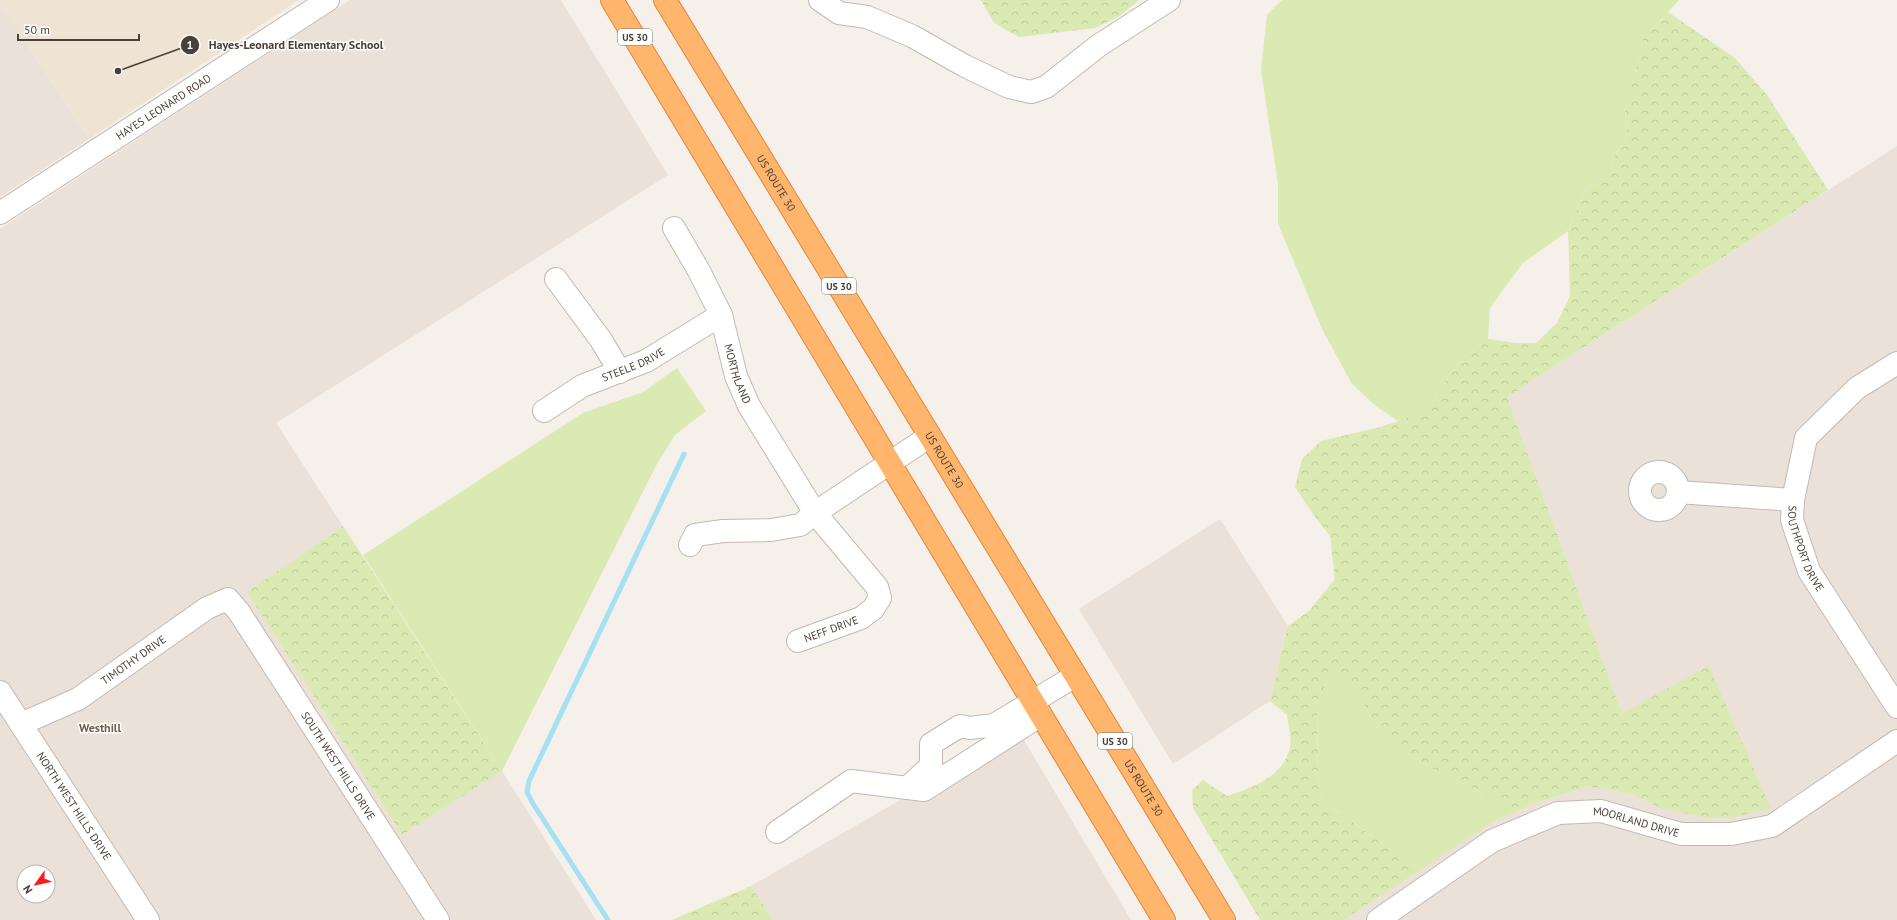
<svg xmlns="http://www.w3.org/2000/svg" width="1897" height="920" font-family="'PT Sans',sans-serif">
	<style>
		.residential { fill: #eae1d8; fill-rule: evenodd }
		.education { fill: #efe3d4 }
		.grass { fill: #dbeab3 }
		.forest { fill: url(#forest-crowns) }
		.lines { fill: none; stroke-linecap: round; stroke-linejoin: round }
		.stream { stroke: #a6e0f3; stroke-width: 5 }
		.minor-casing { stroke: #c4b9af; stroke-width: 24 }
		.highway-casing { stroke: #e18638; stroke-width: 24 }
		.minor { stroke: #fff; stroke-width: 22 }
		.highway { stroke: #ffb56c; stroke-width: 22 }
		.labels { text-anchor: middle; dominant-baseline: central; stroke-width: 3; stroke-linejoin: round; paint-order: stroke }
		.shield { fill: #fff; stroke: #807974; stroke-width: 1 }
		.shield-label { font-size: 10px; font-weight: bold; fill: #4a4038 }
		.street-label { font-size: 11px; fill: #4a4038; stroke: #fff }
		.neighbourhood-label { font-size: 12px; font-weight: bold; fill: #6d5c4f; stroke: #fff }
		.leader { fill: none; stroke: #4a4038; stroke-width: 1.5 }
		.callout-dot { fill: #4a4038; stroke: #fff; stroke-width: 1.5 }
		.mark-label { font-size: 12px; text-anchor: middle; font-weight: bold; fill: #fff }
		.callout-label { font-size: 12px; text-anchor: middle; font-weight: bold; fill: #4a4038; stroke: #fff; stroke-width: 3; stroke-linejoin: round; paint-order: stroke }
	</style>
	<defs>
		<pattern id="forest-crowns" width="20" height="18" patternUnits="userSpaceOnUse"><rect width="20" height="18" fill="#dbeab3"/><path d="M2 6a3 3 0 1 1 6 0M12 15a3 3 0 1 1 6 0" fill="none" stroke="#bdca9b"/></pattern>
	</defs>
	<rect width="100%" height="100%" fill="#f5f0ea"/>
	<!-- residential -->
	<g class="residential">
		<path d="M 350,0 L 561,0 L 668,175 L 276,423 L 343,526 L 247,592 L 402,835 L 502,771 L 596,920 L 0,920 L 0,229 ZM 24,872 L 48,872 L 48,896 L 24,896 Z"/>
		<path d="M 0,3 L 89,139 L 0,197 Z"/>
		<path d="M 1897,146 L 1897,920 L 1344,920 L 1490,823 L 1538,802 L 1589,786 L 1632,794 L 1660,808 L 1622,713 L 1507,397 Z"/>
		<path d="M 1220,519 L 1288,626 L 1270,701 L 1173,764 L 1079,609 Z"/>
		<path d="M 1022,737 L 1131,920 L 773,920 L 751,886 L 900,800 L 932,797 Z"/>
	</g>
	<!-- education -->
	<path class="education" d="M 0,0 L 299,0 L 89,139 L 0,3 Z"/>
	<!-- grass -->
	<g class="grass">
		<path d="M 1282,0 L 1679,0 L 1643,39 L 1635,73 L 1625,106 L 1627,133 L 1611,164 L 1585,190 L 1568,231 L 1523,263 L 1490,308 L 1488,339 L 1465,357 L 1449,375 L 1434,399 L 1417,416 L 1398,421 L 1377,407 L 1352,384 L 1323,331 L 1278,224 L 1278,184 L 1261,70 L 1267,15 Z"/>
		<path d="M 677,368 L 706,411 L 675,435 L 658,462 L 502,771 L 363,555 L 583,413 L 643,392 Z"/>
		<path d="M 1329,675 L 1351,681 L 1381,736 L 1424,764 L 1518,811 L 1491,823 L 1420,870 L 1322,801 L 1318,777 L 1317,704 Z"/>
	</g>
	<!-- forest -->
	<g class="forest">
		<path d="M 981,0 L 1139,0 L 1118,17 L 1095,28 L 1019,37 L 994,23 Z"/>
		<path d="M 1668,12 L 1735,58 L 1767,95 L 1828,190 L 1507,397 L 1622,713 L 1709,666 L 1771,808 L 1731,818 L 1702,817 L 1660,808 L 1632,794 L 1589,786 L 1538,802 L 1518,811 L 1424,764 L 1381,736 L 1351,681 L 1329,675 L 1317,704 L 1318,777 L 1322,801 L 1420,870 L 1344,920 L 1260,920 L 1193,808 L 1192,790 L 1203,780 L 1227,796 C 1253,788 1284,776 1290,747 C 1292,738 1288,725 1287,715 L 1270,701 L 1288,626 L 1309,611 L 1335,579 L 1330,536 L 1315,517 L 1295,487 L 1302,459 L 1321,441 L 1380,427 L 1417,415 L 1434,399 L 1449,375 L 1465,357 L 1488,339 L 1516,343 L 1536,343 L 1557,323 L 1570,296 L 1568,231 L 1585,190 L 1611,164 L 1627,133 L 1625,106 L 1635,73 L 1643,39 Z"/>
		<path d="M 343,526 L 502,771 L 402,835 L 247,592 Z"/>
		<path d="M 751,886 L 773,920 L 672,920 Z"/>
	</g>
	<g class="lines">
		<!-- stream -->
		<path class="stream" d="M 608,920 L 532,802 L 527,792 L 529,781 L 684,454"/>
		<!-- minor casing -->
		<g class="minor-casing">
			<g id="minor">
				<path d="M 820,0 L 839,13 L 867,17 L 912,36 L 965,66 L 1009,87 L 1031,92 L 1046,87 L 1098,46 L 1169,0"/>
				<path id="s1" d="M 0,213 L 328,0"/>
				<path id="s2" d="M 674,228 L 699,271 L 721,315 L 736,376 L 749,406 L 815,513 L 877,587 L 880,598 L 873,609 L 861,618 L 798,641"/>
				<path d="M 556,279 L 601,340 L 620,372"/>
				<path id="s3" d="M 1897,363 L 1857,388 L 1806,438 L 1793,500 L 1792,520 L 1809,571 L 1897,707"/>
				<path id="s4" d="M 544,411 L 582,386 L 646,361 L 721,315"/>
				<circle cx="1659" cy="491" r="19"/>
				<path d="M 1678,492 L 1793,500"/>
				<path d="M 690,545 L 695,535 L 723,531 L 771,530 L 800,525 L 815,513 L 930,436"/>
				<path id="s5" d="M 0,692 L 148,920"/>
				<path id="s6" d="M 21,724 L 78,699 L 207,608 L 228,599 L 239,612 L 438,920"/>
				<path d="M 907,788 L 931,766 L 931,744 L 960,726 L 970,728 L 994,725 L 1075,676"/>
				<path d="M 777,832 L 851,781 L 924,790 L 1041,715"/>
				<path id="s7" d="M 1378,920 L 1492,841 L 1558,813 L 1601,811 L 1681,834 L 1731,834 L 1772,826 L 1897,741"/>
			</g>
		</g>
		<!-- highway casing -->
		<g class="highway-casing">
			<g id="highway">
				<path d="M 612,0 L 1164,920"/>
				<path id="s8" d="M 665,0 L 1224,920"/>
			</g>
		</g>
		<!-- minor -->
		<use href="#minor" class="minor"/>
		<!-- highway -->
		<use href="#highway" class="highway"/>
	</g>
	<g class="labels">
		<!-- shield labels -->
		<g class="shield">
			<rect x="618" y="29" width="34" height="16" rx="3"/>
			<rect x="822" y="278" width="34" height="16" rx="3"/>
			<rect x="1098" y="733" width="34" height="16" rx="3"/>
		</g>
		<g class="shield-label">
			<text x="635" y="37">US 30</text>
			<text x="839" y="286">US 30</text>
			<text x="1115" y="741">US 30</text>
		</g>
		<!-- street labels -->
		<g class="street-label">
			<text stroke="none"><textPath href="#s1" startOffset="195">HAYES LEONARD ROAD</textPath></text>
			<text stroke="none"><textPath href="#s8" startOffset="214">US ROUTE 30</textPath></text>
			<text stroke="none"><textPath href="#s4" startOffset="101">STEELE DRIVE</textPath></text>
			<text stroke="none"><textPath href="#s2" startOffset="160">MORTHLAND</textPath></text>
			<text stroke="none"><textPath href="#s8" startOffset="538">US ROUTE 30</textPath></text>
			<text stroke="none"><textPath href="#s3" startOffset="233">SOUTHPORT DRIVE</textPath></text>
			<text transform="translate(831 629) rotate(-20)">NEFF DRIVE</text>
			<text stroke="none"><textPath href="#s6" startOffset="130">TIMOTHY DRIVE</textPath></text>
			<text stroke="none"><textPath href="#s6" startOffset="443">SOUTH WEST HILLS DRIVE</textPath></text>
			<text stroke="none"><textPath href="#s8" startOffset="922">US ROUTE 30</textPath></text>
			<text stroke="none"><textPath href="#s5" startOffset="136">NORTH WEST HILLS DRIVE</textPath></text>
			<text stroke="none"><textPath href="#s7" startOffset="290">MOORLAND DRIVE</textPath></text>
		</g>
		<!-- neighbourhood labels -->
		<g class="neighbourhood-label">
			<text x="100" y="727">Westhill</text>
		</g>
	</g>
	<!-- callouts -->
	<path class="leader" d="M118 71L190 45"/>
	<g class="callout-dot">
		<circle cx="118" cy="71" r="4"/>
		<circle cx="190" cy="45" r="10"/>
	</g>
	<g class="mark-label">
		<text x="190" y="49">1</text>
	</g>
	<g class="callout-label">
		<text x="296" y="49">Hayes-Leonard Elementary School</text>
	</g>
	<!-- north arrow -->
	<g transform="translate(36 884) rotate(237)"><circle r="19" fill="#ffffff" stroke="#b7b3af"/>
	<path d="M0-3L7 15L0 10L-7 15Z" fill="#fe191d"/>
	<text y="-6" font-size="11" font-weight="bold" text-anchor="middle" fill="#4a4038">N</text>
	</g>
	<!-- scale -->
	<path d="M18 34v6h121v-6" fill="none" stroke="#4a4038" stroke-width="2"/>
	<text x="24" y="34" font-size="12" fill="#4a4038" stroke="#ffffff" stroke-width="3" paint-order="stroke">50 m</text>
</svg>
